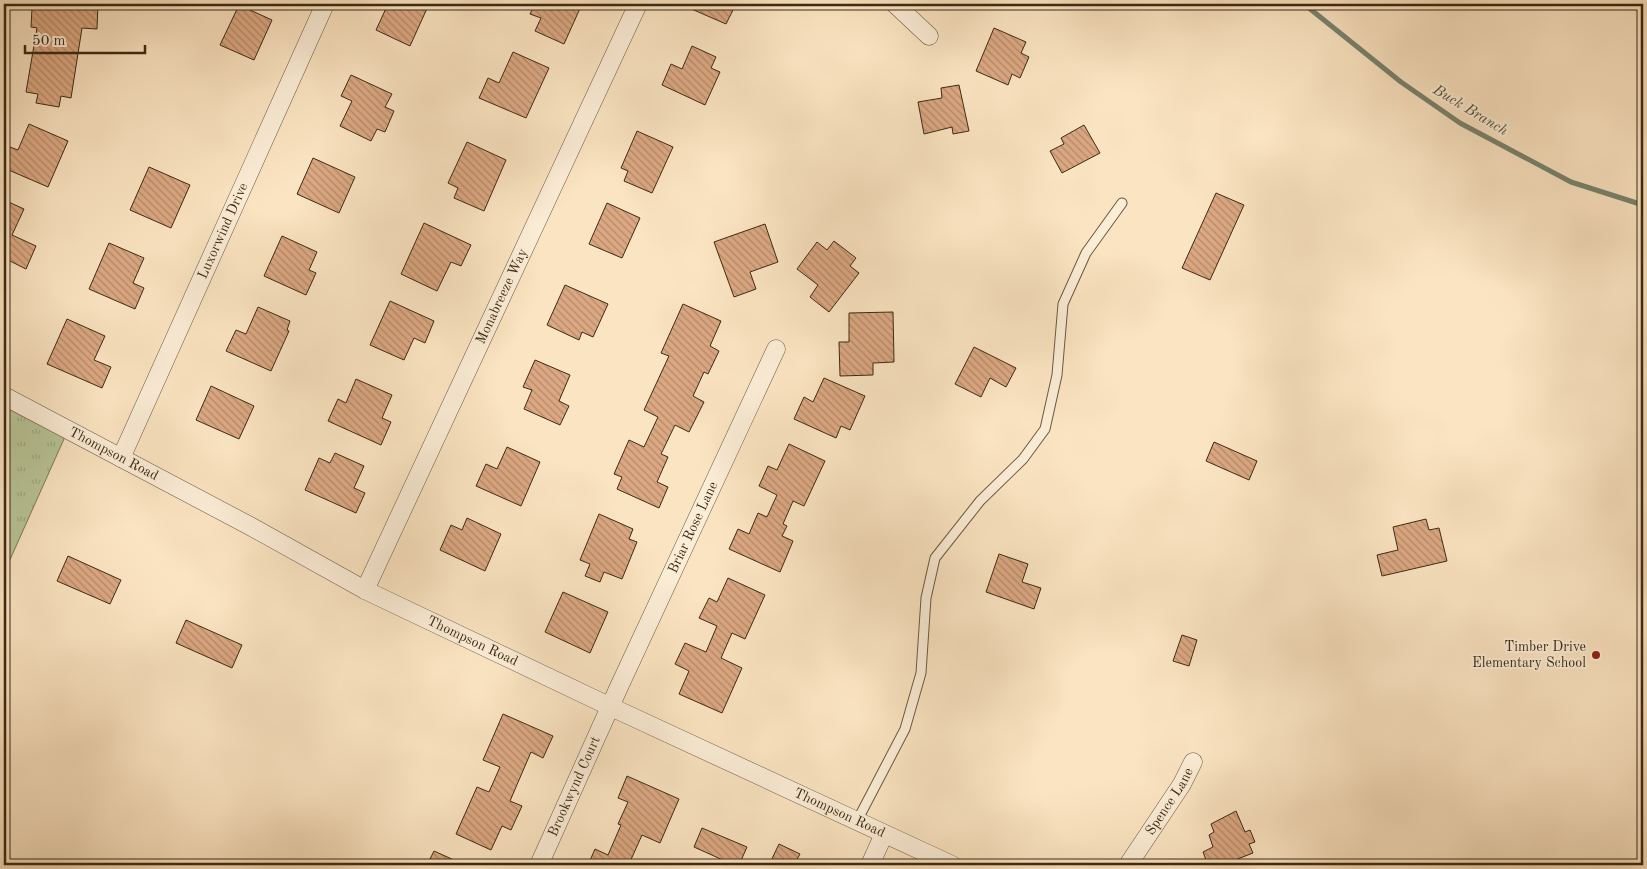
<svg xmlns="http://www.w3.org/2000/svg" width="1647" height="869" font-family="'Old Standard TT',serif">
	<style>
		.grass { fill: url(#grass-tufts); stroke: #7a7856 }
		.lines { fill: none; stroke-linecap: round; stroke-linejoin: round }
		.stream { stroke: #78836f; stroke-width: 5 }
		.building { fill: url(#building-back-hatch); stroke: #3b2a13 }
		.service-casing { stroke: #6b583f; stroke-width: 11 }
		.minor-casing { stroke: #6b583f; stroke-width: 19 }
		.service { stroke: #fcedd7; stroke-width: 9 }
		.minor { stroke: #fcedd7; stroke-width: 18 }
		.poi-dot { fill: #8f2418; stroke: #fcedd7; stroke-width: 2 }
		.labels { text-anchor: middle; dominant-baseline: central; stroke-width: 4; stroke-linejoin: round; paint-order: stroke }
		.street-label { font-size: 14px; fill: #3b2a13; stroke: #fcedd7 }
		.poi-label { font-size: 14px; fill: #3b2a13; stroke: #fcedd7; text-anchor: end }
		.water-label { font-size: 15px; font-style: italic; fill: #544f39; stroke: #fcedd7 }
	</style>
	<defs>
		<pattern id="grass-tufts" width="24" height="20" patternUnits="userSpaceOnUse" patternTransform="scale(1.25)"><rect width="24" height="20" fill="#b8c598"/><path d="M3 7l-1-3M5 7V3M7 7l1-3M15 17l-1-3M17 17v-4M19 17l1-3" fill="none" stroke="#9fa982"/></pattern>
		<pattern id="building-back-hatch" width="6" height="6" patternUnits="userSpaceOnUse" patternTransform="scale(1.25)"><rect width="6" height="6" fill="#dca883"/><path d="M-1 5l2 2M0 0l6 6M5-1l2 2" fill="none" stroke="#b4896a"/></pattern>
	</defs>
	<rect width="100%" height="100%" fill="#fbe4c2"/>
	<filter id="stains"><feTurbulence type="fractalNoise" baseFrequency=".004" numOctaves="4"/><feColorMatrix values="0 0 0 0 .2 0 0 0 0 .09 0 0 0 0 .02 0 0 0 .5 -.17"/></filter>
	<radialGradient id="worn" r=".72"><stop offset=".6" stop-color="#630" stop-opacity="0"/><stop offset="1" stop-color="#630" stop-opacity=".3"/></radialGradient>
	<!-- grass -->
	<path class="grass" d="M 4,398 L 68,430 L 4,573 Z"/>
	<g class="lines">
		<!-- stream -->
		<path class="stream" d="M 1304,4 L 1401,82 L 1460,123 L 1571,182 L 1643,205"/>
	</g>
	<!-- building -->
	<g class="building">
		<path d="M 58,4 L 98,4 L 97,29 L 82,28 L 71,98 L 61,96 L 59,107 L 36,103 L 38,94 L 26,92 L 37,28 L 31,27 L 32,8 L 58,9 Z"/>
		<path d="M 388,4 L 429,4 L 410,46 L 376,30 Z"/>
		<path d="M 535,4 L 582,4 L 564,44 L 535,31 L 541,18 L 530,14 Z"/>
		<path d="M 680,4 L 736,4 L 726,24 Z"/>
		<path d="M 239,5 L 272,20 L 254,60 L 220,45 Z"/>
		<path d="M 994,28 L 1026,42 L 1021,53 L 1029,57 L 1020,78 L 1012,74 L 1008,85 L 976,71 Z"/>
		<path d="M 692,46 L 716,57 L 711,68 L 720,72 L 705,105 L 662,85 L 671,64 L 682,69 Z"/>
		<path d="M 513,52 L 549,68 L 526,118 L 479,98 L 488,78 L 499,83 Z"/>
		<path d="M 351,75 L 392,94 L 385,107 L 394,111 L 385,132 L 377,129 L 371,141 L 340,126 L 352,101 L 341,96 Z"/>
		<path d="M 959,85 L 969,131 L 953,134 L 952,127 L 924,134 L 918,102 L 942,98 L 941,88 Z"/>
		<path d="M 29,124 L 68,141 L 48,187 L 4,168 L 4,153 L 7,146 L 18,150 Z"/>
		<path d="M 1084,125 L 1100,153 L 1062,173 L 1050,151 L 1064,144 L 1061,138 Z"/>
		<path d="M 637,131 L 673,147 L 652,193 L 624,181 L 628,171 L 621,168 Z"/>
		<path d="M 467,142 L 506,160 L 484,211 L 454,198 L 458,188 L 448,183 Z"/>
		<path d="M 313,158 L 355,177 L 339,213 L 297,194 Z"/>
		<path d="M 149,167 L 190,185 L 171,228 L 130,210 Z"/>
		<path d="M 1216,193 L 1244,205 L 1210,280 L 1182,268 Z"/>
		<path d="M 4,200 L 24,209 L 12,235 L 36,246 L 26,269 L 4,258 Z"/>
		<path d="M 607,203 L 640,218 L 622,258 L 589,244 Z"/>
		<path d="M 424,223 L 471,245 L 461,266 L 451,262 L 437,291 L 401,274 Z"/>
		<path d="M 765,224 L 778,262 L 750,272 L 756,289 L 734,297 L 714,242 Z"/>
		<path d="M 282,236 L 317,252 L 309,270 L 316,273 L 306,295 L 264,276 Z"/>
		<path d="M 834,241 L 856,258 L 850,266 L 859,273 L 829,312 L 810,297 L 818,285 L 797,269 L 817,242 L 827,250 Z"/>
		<path d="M 109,243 L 144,258 L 133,283 L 144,288 L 135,309 L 89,289 Z"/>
		<path d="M 565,285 L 608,304 L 593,337 L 582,332 L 579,340 L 547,325 Z"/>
		<path d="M 390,301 L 434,321 L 425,343 L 414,338 L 404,360 L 370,345 Z"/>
		<path d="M 683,304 L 721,321 L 710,346 L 719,351 L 708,374 L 704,372 L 693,396 L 704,402 L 689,432 L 675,425 L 661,454 L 668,457 L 657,482 L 668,487 L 659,508 L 617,489 L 622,477 L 614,474 L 629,440 L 644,447 L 658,417 L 644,410 L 669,356 L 661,353 Z"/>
		<path d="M 258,307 L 290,321 L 287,330 L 289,331 L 271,371 L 226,351 L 236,330 L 246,334 Z"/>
		<path d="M 893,312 L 894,362 L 873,363 L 873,375 L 840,376 L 839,342 L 849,342 L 849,313 Z"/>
		<path d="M 67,319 L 105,336 L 94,360 L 111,367 L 102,388 L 47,364 Z"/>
		<path d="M 974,347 L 1016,368 L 1006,387 L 990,378 L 981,397 L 955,384 Z"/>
		<path d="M 535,360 L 570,375 L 559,401 L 569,406 L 560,425 L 524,409 L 532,390 L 523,387 Z"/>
		<path d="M 824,378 L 865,396 L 850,430 L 841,426 L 836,438 L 794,419 L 804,397 L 813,402 Z"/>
		<path d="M 356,379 L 392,395 L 382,418 L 391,422 L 381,445 L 328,421 L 338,399 L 346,403 Z"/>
		<path d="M 211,386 L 254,406 L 239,439 L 196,420 Z"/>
		<path d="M 1214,442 L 1257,461 L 1249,480 L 1206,461 Z"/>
		<path d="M 789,444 L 825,461 L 804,506 L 793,501 L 783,524 L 787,526 L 782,536 L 793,541 L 780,572 L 729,549 L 738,529 L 749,534 L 758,513 L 767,517 L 777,495 L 759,486 L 768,466 L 777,470 Z"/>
		<path d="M 507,447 L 540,462 L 521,506 L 476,486 L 486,464 L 497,469 Z"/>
		<path d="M 335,453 L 364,466 L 354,488 L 365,493 L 356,513 L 305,490 L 319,458 L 330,463 Z"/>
		<path d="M 599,514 L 633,529 L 629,539 L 637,542 L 622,579 L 604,572 L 600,582 L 585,576 L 590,564 L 580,560 Z"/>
		<path d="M 467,518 L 501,534 L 485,571 L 440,550 L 451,525 L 462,530 Z"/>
		<path d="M 1426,519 L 1429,530 L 1439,528 L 1447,561 L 1382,576 L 1377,555 L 1398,550 L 1393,527 Z"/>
		<path d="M 999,554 L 1028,564 L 1022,582 L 1041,588 L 1034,609 L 986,592 Z"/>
		<path d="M 68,556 L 121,580 L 110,604 L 57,581 Z"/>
		<path d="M 728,578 L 765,595 L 745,639 L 732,633 L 721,658 L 742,668 L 722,713 L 679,694 L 689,671 L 675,664 L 685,643 L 706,652 L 717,626 L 699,618 L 709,598 L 717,602 Z"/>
		<path d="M 563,592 L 608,612 L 590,653 L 545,632 Z"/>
		<path d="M 186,620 L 242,645 L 232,668 L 176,643 Z"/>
		<path d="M 1182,635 L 1197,640 L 1189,666 L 1173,661 Z"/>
		<path d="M 503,714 L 553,736 L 543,758 L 531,752 L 510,801 L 522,806 L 511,830 L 502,826 L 491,850 L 456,834 L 477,787 L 489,792 L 500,767 L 483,760 Z"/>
		<path d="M 627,776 L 679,799 L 660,843 L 642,835 L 629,864 L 631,865 L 588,865 L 595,849 L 608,855 L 621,825 L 618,824 L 628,802 L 618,798 Z"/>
		<path d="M 1236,811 L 1245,832 L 1250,830 L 1255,842 L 1249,844 L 1253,853 L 1222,865 L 1208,865 L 1203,852 L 1213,847 L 1209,835 L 1214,832 L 1211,824 Z"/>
		<path d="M 702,828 L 747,847 L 739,865 L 734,865 L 694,847 Z"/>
		<path d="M 779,844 L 800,854 L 794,865 L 769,865 Z"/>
		<path d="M 434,851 L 465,865 L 427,865 Z"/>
	</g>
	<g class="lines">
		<!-- service casing -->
		<g class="service-casing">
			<g id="service">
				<path d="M 857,821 L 905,729 L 921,673 L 926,598 L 935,558 L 980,501 L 1023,459 L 1045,429 L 1057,375 L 1063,304 L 1086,253 L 1122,203"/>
				<path d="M 1519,865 L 1527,865"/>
			</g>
		</g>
		<!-- minor casing -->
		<g class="minor-casing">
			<g id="minor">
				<path d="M 895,4 L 929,36"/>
				<path id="s1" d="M 4,396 L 250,526 L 365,590 L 611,707 L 952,865"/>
				<path id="s2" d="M 121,458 L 325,4"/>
				<path id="s3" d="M 365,590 L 638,4"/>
				<path id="s4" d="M 539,865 L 618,689 L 776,349"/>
				<path d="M 870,865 L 884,834"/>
				<path id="s5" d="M 1128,865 L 1182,784 L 1193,762"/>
			</g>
		</g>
		<!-- service -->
		<use href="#service" class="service"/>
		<!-- minor -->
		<use href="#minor" class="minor"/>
	</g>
	<!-- markers -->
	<circle class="poi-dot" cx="1596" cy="655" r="5"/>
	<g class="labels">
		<!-- street labels -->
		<g class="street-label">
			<text stroke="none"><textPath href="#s2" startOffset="249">Luxorwind Drive</textPath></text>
			<text stroke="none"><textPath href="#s3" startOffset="324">Monabreeze Way</textPath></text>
			<text stroke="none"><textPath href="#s1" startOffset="124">Thompson Road</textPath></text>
			<text stroke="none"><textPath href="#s4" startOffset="371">Briar Rose Lane</textPath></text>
			<text stroke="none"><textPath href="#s1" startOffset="529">Thompson Road</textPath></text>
			<text stroke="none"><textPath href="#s4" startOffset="86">Brookwynd Court</textPath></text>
			<text stroke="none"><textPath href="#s5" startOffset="76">Spence Lane</textPath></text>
			<text stroke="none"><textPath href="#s1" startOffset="934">Thompson Road</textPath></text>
		</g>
		<!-- poi labels -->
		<g class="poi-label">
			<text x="1586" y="647">Timber Drive<tspan x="1586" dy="16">Elementary School</tspan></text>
		</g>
		<!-- water labels -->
		<g class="water-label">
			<text transform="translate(1470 111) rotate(31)">Buck Branch</text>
		</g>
	</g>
	<!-- margin -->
	<rect width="1647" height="869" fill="none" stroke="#fbe4c2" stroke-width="20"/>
	<rect x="5" y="5" width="1637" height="859" fill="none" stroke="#3b2a13" stroke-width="2.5"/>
	<rect x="10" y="10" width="1627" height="849" fill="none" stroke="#3b2a13"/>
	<!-- scale -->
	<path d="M25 45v8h120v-8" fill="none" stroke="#3b2a13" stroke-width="2.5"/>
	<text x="32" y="45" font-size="15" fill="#3b2a13" stroke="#fcedd7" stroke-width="4" paint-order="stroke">50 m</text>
	<rect width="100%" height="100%" filter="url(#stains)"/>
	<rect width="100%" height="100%" fill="url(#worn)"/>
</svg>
